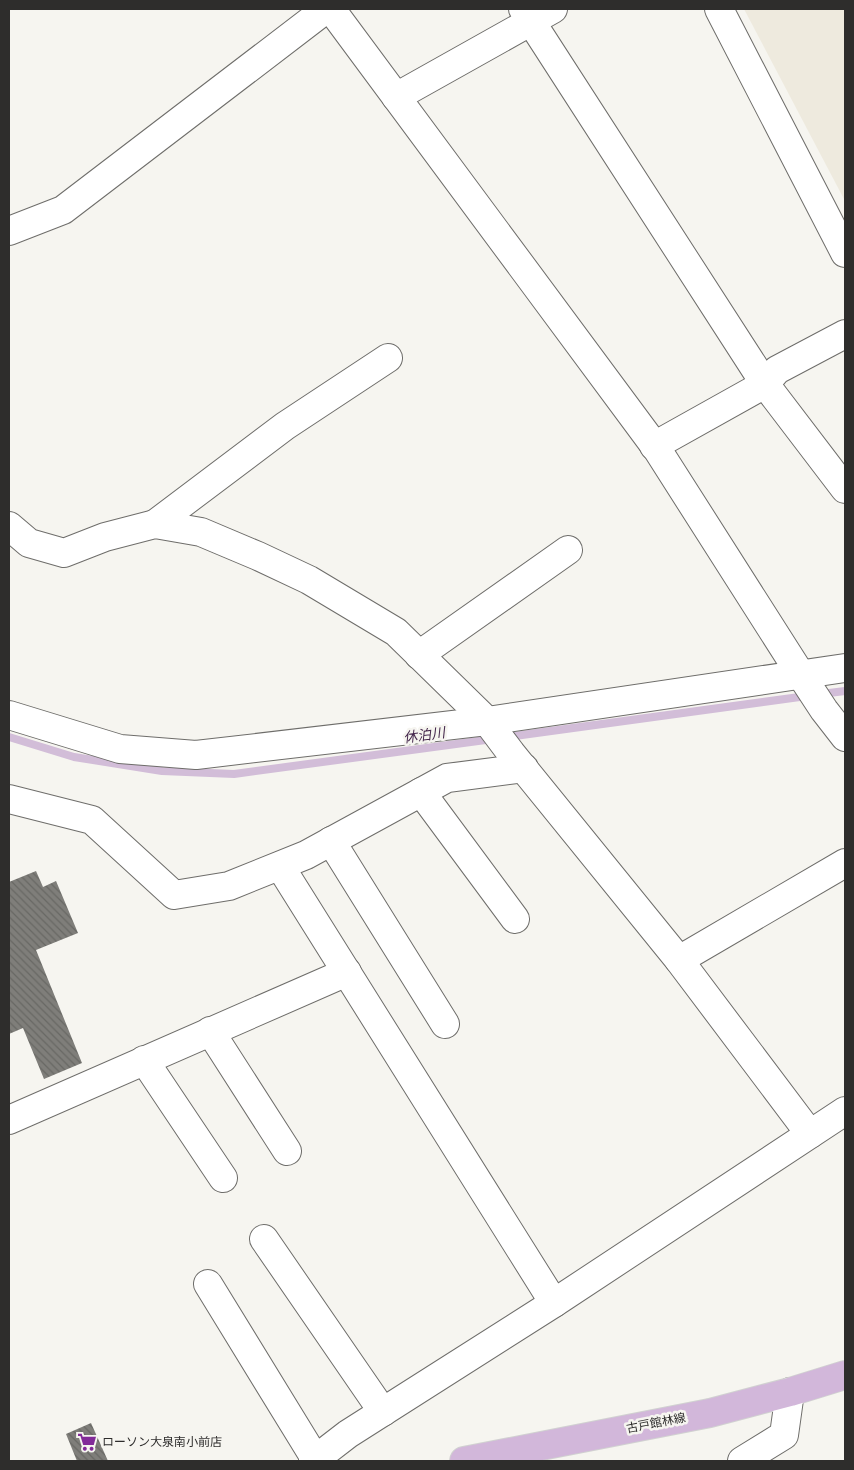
<svg xmlns="http://www.w3.org/2000/svg" width="854" height="1470" font-family="'Roboto Serif','Noto Sans JP',serif">
	<style>
		.built { fill: #eeeade }
		.lines { fill: none; stroke-linecap: round; stroke-linejoin: round }
		.stream { stroke: #d2bdd8; stroke-width: 8 }
		.building { fill: url(#building-back-hatch) }
		.minor-casing { stroke: #6e6d6a; stroke-width: 30 }
		.major-casing { stroke: #d1d1d1; stroke-width: 30 }
		.minor { stroke: #fff; stroke-width: 28 }
		.major { stroke: #d2b7da; stroke-width: 28 }
		.labels { text-anchor: middle; dominant-baseline: central; stroke-width: 5; stroke-linejoin: round; paint-order: stroke }
		.street-label { font-size: 12px; fill: #2e2d2c; stroke: #f6f5f0 }
		.poi-label { font-size: 12px; fill: #2e2d2c; stroke: #f6f5f0; text-anchor: start }
		.water-label { font-size: 14px; font-style: italic; fill: #45284d; stroke: #f6f5f0 }
	</style>
	<defs>
		<pattern id="building-back-hatch" width="6" height="6" patternUnits="userSpaceOnUse" patternTransform="scale(1.25)"><rect width="6" height="6" fill="#7f7e7a"/><path d="M-1 5l2 2M0 0l6 6M5-1l2 2" fill="none" stroke="#686864"/></pattern>
	</defs>
	<rect width="100%" height="100%" fill="#f6f5f0"/>
	<!-- built -->
	<path class="built" d="M 744,9 L 845,9 L 845,201 Z"/>
	<g class="lines">
		<!-- stream -->
		<g class="stream">
			<path d="M 821,694 L 845,691"/>
			<path d="M 9,737 L 74,757 L 162,771 L 234,774 L 493,739"/>
			<path d="M 507,737 L 807,696"/>
		</g>
	</g>
	<!-- building -->
	<g class="building">
		<path d="M 36,871 L 43,887 L 56,881 L 78,933 L 36,950 L 82,1063 L 44,1079 L 23,1028 L 9,1034 L 9,882 Z"/>
		<path d="M 91,1423 L 108,1461 L 77,1461 L 66,1434 Z"/>
	</g>
	<g class="lines">
		<!-- minor casing -->
		<g class="minor-casing">
			<g id="minor">
				<path d="M 331,9 L 657,449 L 801,675 L 824,710 L 845,737"/>
				<path d="M 523,9 L 765,384 L 845,489"/>
				<path d="M 719,9 L 845,253"/>
				<path d="M 396,97 L 553,9"/>
				<path d="M 9,231 L 63,210 L 326,9"/>
				<path d="M 654,446 L 765,384 L 777,370 L 845,334"/>
				<path d="M 155,524 L 285,426 L 388,358"/>
				<path d="M 9,526 L 29,543 L 64,553 L 105,537 L 155,524 L 201,532 L 258,556 L 309,580 L 396,632 L 487,721 L 511,753 L 679,960 L 810,1134"/>
				<path d="M 419,655 L 568,550"/>
				<path d="M 9,715 L 120,749 L 196,755 L 487,721 L 845,668"/>
				<path d="M 421,792 L 515,919"/>
				<path d="M 9,799 L 92,820 L 174,895 L 229,886 L 306,855 L 447,778 L 524,768"/>
				<path d="M 331,841 L 445,1024"/>
				<path d="M 280,866 L 554,1303"/>
				<path d="M 679,960 L 845,863"/>
				<path d="M 210,1031 L 287,1151"/>
				<path d="M 144,1060 L 223,1178"/>
				<path d="M 9,1120 L 347,972"/>
				<path d="M 264,1239 L 383,1412"/>
				<path d="M 208,1284 L 316,1460"/>
				<path d="M 313,1461 L 348,1434 L 554,1303 L 845,1111"/>
				<path d="M 742,1461 L 784,1435 L 790,1392"/>
			</g>
		</g>
		<!-- major casing -->
		<g class="major-casing">
			<path id="major" d="M 464,1461 L 710,1413 L 790,1392 L 845,1375"/>
		</g>
		<!-- minor -->
		<use href="#minor" class="minor"/>
		<!-- major -->
		<use href="#major" class="major"/>
	</g>
	<!-- icons -->
	<defs>
		<g id="supermarket-bare" transform="scale(1.5)"><path d="M-6-5.5h2.5l.6 2H6L4.5 2H-2.5L-4.4-4H-6ZM-1.5 3.2a1.3 1.3 0 1 0 .1 0ZM3 3.2a1.3 1.3 0 1 0 .1 0Z" fill="#822b99" stroke="#f6f5f0" stroke-width="2.5" paint-order="stroke"/></g>
	</defs>
	<g fill-rule="evenodd">
		<use href="#supermarket-bare" x="87" y="1442"/>
	</g>
	<g class="labels">
		<!-- street labels -->
		<g class="street-label">
			<text transform="translate(656 1423) rotate(-11)">古戸館林線</text>
		</g>
		<!-- poi labels -->
		<g class="poi-label">
			<text x="102" y="1442">ローソン大泉南小前店</text>
		</g>
		<!-- water labels -->
		<g class="water-label">
			<text transform="translate(424 735) rotate(-8)">休泊川</text>
		</g>
	</g>
	<!-- border -->
	<rect width="854" height="1470" fill="none" stroke="#2e2d2c" stroke-width="20"/>
</svg>
